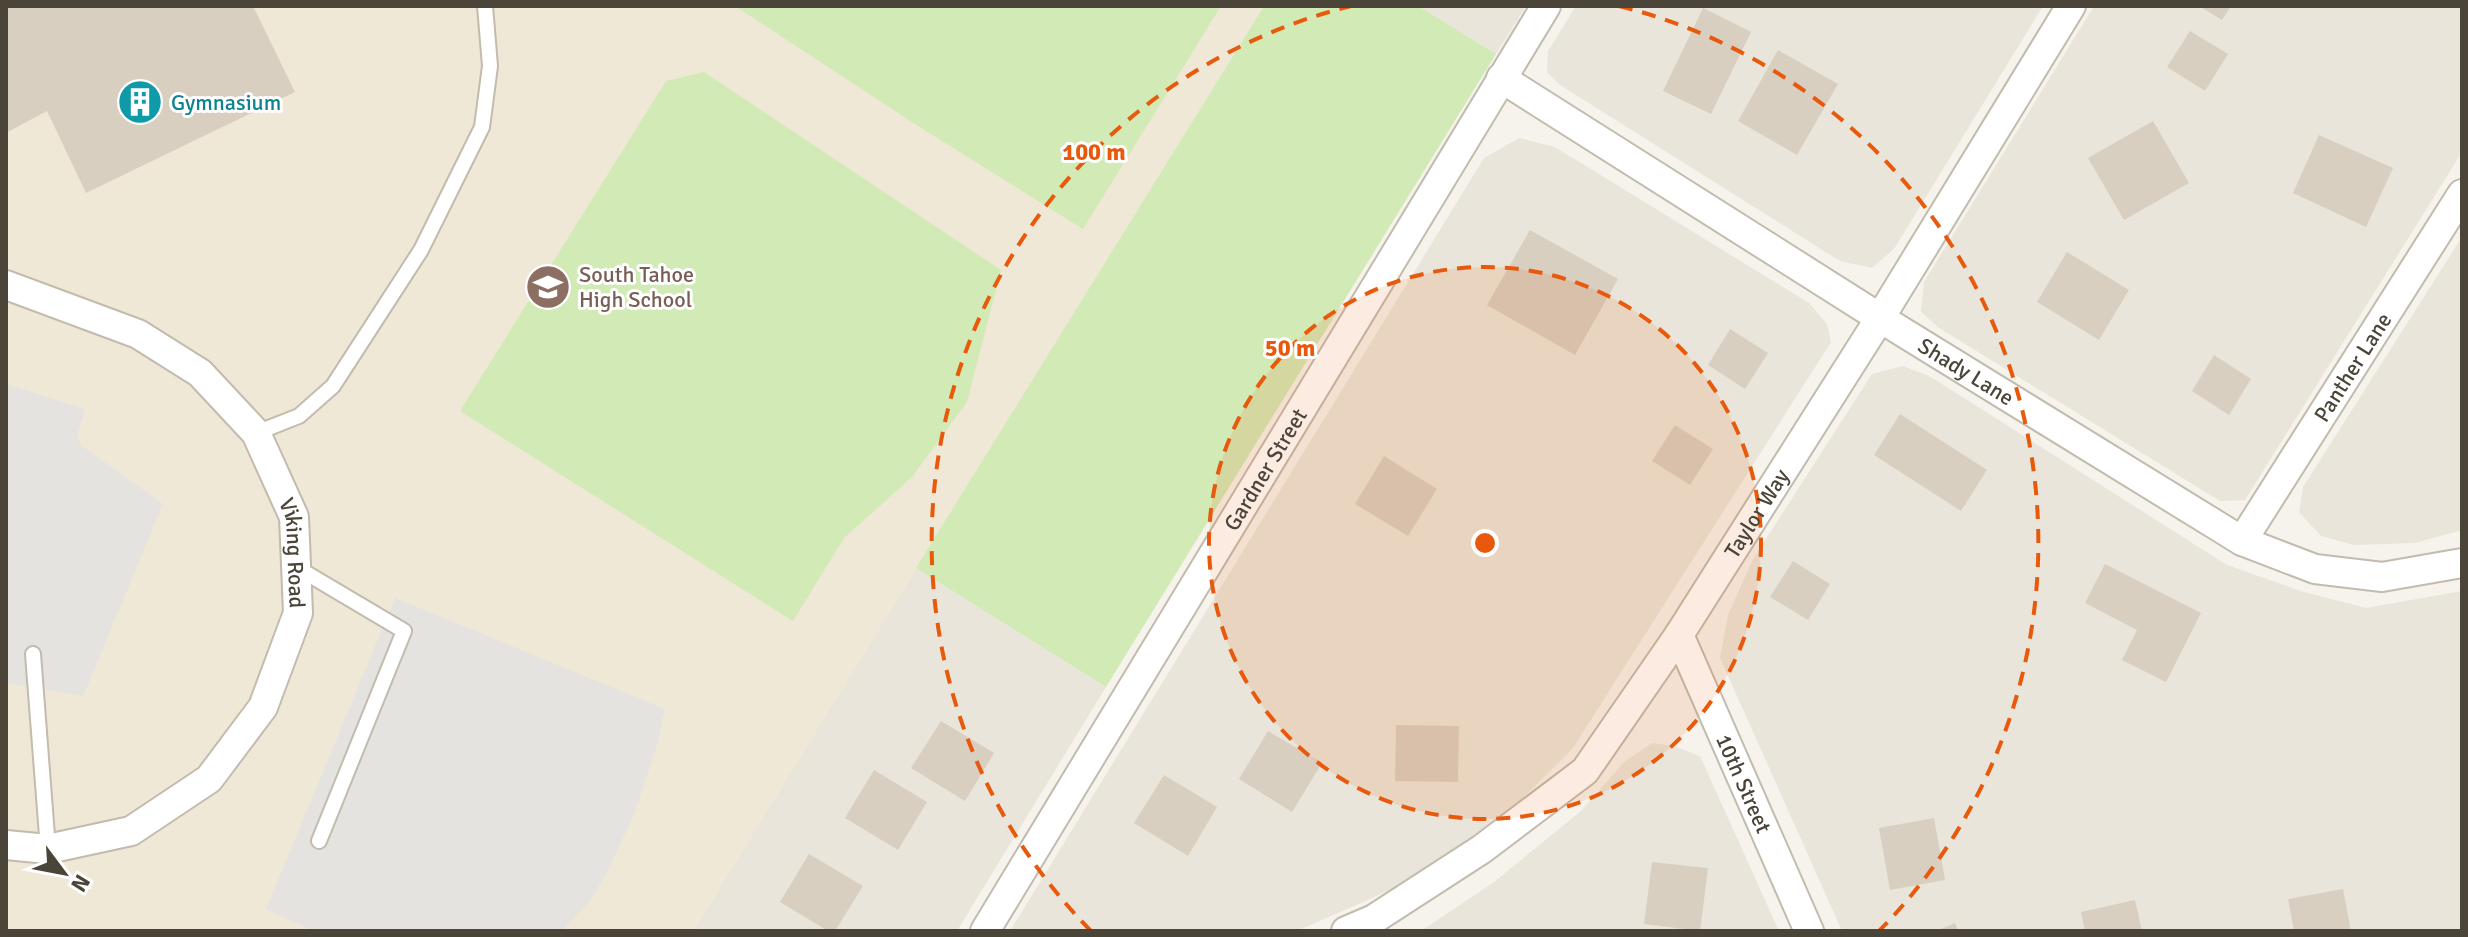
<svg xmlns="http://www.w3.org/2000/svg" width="2468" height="937" font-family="Signika,sans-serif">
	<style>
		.residential { fill: #eae5da }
		.education { fill: #efe8d6 }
		.green { fill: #d2eab5 }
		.parking { fill: #e5e3e0 }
		.building { fill: #d8cfc1 }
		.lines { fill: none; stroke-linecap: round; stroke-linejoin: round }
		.lane-casing { stroke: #c2bbae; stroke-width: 18 }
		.street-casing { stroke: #c2bbae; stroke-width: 32 }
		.lane { stroke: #fff; stroke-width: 14 }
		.street { stroke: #fff; stroke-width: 28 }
		.ring { fill: none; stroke: #e8590c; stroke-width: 4; stroke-dasharray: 14 10 }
		.labels { text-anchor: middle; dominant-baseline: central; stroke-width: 6; stroke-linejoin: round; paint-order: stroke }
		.culture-label { font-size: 22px; fill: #0d838f; stroke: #fff; text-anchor: start }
		.education-label { font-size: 22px; fill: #785e54; stroke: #fff; text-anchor: start }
		.street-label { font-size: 22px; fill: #4b4439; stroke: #fff }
		.centre { fill: #e8590c; stroke: #fff; stroke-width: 4 }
		.ring-label { font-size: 24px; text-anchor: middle; font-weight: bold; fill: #e8590c; stroke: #fff; stroke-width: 6; stroke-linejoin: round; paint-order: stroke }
	</style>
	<rect width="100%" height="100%" fill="#f6f3ec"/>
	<!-- residential -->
	<g class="residential">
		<path d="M 1418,6 L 1526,6 L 1496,54 Z"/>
		<path d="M 1576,6 L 2043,6 L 1894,249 L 1872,268 L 1840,261 L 1560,85 L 1547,72 L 1548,51 Z"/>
		<path d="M 2094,6 L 2462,6 L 2462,152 L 2245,500 L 2220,501 L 1939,328 L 1921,312 L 1924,282 Z"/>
		<path d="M 1519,138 L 1555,147 L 1809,303 L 1827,324 L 1831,342 L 1573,748 L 1508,813 L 1415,879 L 1297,931 L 1010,931 L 1484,158 Z"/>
		<path d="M 2462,237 L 2462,530 L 2415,543 L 2354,545 L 2321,536 L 2299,512 L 2303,487 Z"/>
		<path d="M 1903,366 L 1931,377 L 2227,565 L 2304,592 L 2366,608 L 2462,591 L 2462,931 L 1842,931 L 1720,658 L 1728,615 L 1753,559 L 1872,374 Z"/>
		<path d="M 916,568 L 1106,687 L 957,931 L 693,931 Z"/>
		<path d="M 1652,743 L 1674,746 L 1700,756 L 1779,931 L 1421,931 L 1494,882 L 1581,811 L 1624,762 Z"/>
	</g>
	<!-- education -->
	<path class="education" d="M 6,6 L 1264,6 L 693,931 L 6,931 Z"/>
	<!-- green -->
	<g class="green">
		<path d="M 735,6 L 1221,6 L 1083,229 L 915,124 Z"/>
		<path d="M 1264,6 L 1418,6 L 1496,54 L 1106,687 L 916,568 Z"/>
		<path d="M 704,72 L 1001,270 L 967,402 L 912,477 L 844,538 L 793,621 L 460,411 L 666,81 Z"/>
	</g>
	<!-- parking -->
	<g class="parking">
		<path d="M 6,384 L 85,409 L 77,437 L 82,446 L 163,504 L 83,696 L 6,683 Z"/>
		<path d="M 395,598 L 665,709 L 657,745 L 635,812 L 606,875 L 588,904 L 562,931 L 314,931 L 266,909 Z"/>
	</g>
	<!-- building -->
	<g class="building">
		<path d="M 6,6 L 253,6 L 295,92 L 86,193 L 47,111 L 6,133 Z"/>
		<path d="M 2199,6 L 2231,6 L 2222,20 Z"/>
		<path d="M 1703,8 L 1751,32 L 1711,114 L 1663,91 Z"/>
		<path d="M 2190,31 L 2228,54 L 2205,91 L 2167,67 Z"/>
		<path d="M 1778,50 L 1838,84 L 1797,155 L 1738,121 Z"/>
		<path d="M 2153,121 L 2189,183 L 2124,220 L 2088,158 Z"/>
		<path d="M 2319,135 L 2393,168 L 2366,227 L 2293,193 Z"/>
		<path d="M 1530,230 L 1618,279 L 1575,355 L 1487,305 Z"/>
		<path d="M 2067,252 L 2129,290 L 2099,340 L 2037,302 Z"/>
		<path d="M 1730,329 L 1768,353 L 1745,389 L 1708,365 Z"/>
		<path d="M 2214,355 L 2251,379 L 2229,415 L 2192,391 Z"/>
		<path d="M 1900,414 L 1987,470 L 1961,511 L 1874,455 Z"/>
		<path d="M 1675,425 L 1713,449 L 1690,485 L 1652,461 Z"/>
		<path d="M 1384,456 L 1437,489 L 1408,536 L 1355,504 Z"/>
		<path d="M 1793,561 L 1830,584 L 1808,620 L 1770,597 Z"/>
		<path d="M 2105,564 L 2201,613 L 2166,682 L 2122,660 L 2137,630 L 2085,603 Z"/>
		<path d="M 941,721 L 994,753 L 965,801 L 911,768 Z"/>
		<path d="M 1396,725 L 1459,726 L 1458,782 L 1395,781 Z"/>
		<path d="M 1268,731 L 1322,763 L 1292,812 L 1239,779 Z"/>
		<path d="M 874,770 L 927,802 L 898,850 L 845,818 Z"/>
		<path d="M 1164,775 L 1217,807 L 1188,856 L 1134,823 Z"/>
		<path d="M 1934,818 L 1945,880 L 1890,890 L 1879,828 Z"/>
		<path d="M 809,854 L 863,886 L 835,931 L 828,931 L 780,902 Z"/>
		<path d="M 1652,862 L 1708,868 L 1700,931 L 1644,924 Z"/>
		<path d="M 2343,889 L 2351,931 L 2294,931 L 2288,899 Z"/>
		<path d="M 2135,900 L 2142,931 L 2085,931 L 2081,912 Z"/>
		<path d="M 1955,923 L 1958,931 L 1936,931 Z"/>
	</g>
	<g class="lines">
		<!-- lane casing -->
		<g class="lane-casing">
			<g id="lane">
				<path d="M 256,433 L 299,416 L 333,386 L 421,250 L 482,127 L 490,66 L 485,6"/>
				<path d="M 296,567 L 404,631 L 319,841"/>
				<path d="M 33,654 L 48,849"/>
			</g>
		</g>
		<!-- street casing -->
		<g class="street-casing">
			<g id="street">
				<path id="s1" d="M 1501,78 L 1880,318 L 2242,541 L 2315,569 L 2382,577 L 2462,563"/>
				<path id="s2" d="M 6,285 L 138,334 L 200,373 L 256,433 L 294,517 L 298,613 L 263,707 L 209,779 L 131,831 L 48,849 L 6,845"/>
				<path id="s3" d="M 2242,541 L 2462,194"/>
				<path id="s4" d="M 1679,635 L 1809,931"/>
				<path id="s5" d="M 985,931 L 1546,6"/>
				<path id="s6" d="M 1346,931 L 1374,919 L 1482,849 L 1585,771 L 1679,635 L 1880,318 L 2071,6"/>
			</g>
		</g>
		<!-- lane -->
		<use href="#lane" class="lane"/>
		<!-- street -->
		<use href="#street" class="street"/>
	</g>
	<!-- distance rings -->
	<circle cx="1485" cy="543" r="276" fill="#e8590c" fill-opacity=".12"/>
	<g class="ring">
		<circle cx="1485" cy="543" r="276"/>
		<path d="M1091 931A553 553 0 0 1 1351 6M1619 6A553 553 0 0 1 1879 931"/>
	</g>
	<!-- icons -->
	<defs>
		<g id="building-disc" transform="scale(2.3)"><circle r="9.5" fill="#0f9aa8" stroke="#fff"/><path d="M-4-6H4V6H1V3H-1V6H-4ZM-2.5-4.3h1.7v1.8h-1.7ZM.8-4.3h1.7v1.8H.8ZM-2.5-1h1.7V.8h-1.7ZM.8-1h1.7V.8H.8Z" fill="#fff"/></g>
		<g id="school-disc" transform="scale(2.3)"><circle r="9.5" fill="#8d6e63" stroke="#fff"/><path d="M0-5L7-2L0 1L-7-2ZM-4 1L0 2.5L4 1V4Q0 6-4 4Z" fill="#fff"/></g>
	</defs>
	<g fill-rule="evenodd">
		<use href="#building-disc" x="140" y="102"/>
		<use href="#school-disc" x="548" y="287"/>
	</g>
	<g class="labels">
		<!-- culture labels -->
		<g class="culture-label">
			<text x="171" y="102">Gymnasium</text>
		</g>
		<!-- education labels -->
		<g class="education-label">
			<text x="579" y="274">South Tahoe<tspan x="579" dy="25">High School</tspan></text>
		</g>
		<!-- street labels -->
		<g class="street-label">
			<text stroke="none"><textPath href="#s3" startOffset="206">Panther Lane</textPath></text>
			<text stroke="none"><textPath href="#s1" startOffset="550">Shady Lane</textPath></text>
			<text stroke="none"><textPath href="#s5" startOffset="540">Gardner Street</textPath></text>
			<text stroke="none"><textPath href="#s6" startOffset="598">Taylor Way</textPath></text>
			<text stroke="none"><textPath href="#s2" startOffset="424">Viking Road</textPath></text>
			<text stroke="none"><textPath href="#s4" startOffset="162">10th Street</textPath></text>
		</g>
	</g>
	<circle cx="1485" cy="543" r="12" class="centre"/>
	<g class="ring-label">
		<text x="1094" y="160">100 m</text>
		<text x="1290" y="356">50 m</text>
	</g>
	<!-- border -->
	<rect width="2468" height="937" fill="none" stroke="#4b4439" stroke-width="16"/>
	<!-- north arrow -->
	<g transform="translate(64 873) rotate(122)" stroke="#ffffff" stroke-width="6" paint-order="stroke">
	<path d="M0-6L14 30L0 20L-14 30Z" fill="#4b4439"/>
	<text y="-12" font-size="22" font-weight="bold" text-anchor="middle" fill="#4b4439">N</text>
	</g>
</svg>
